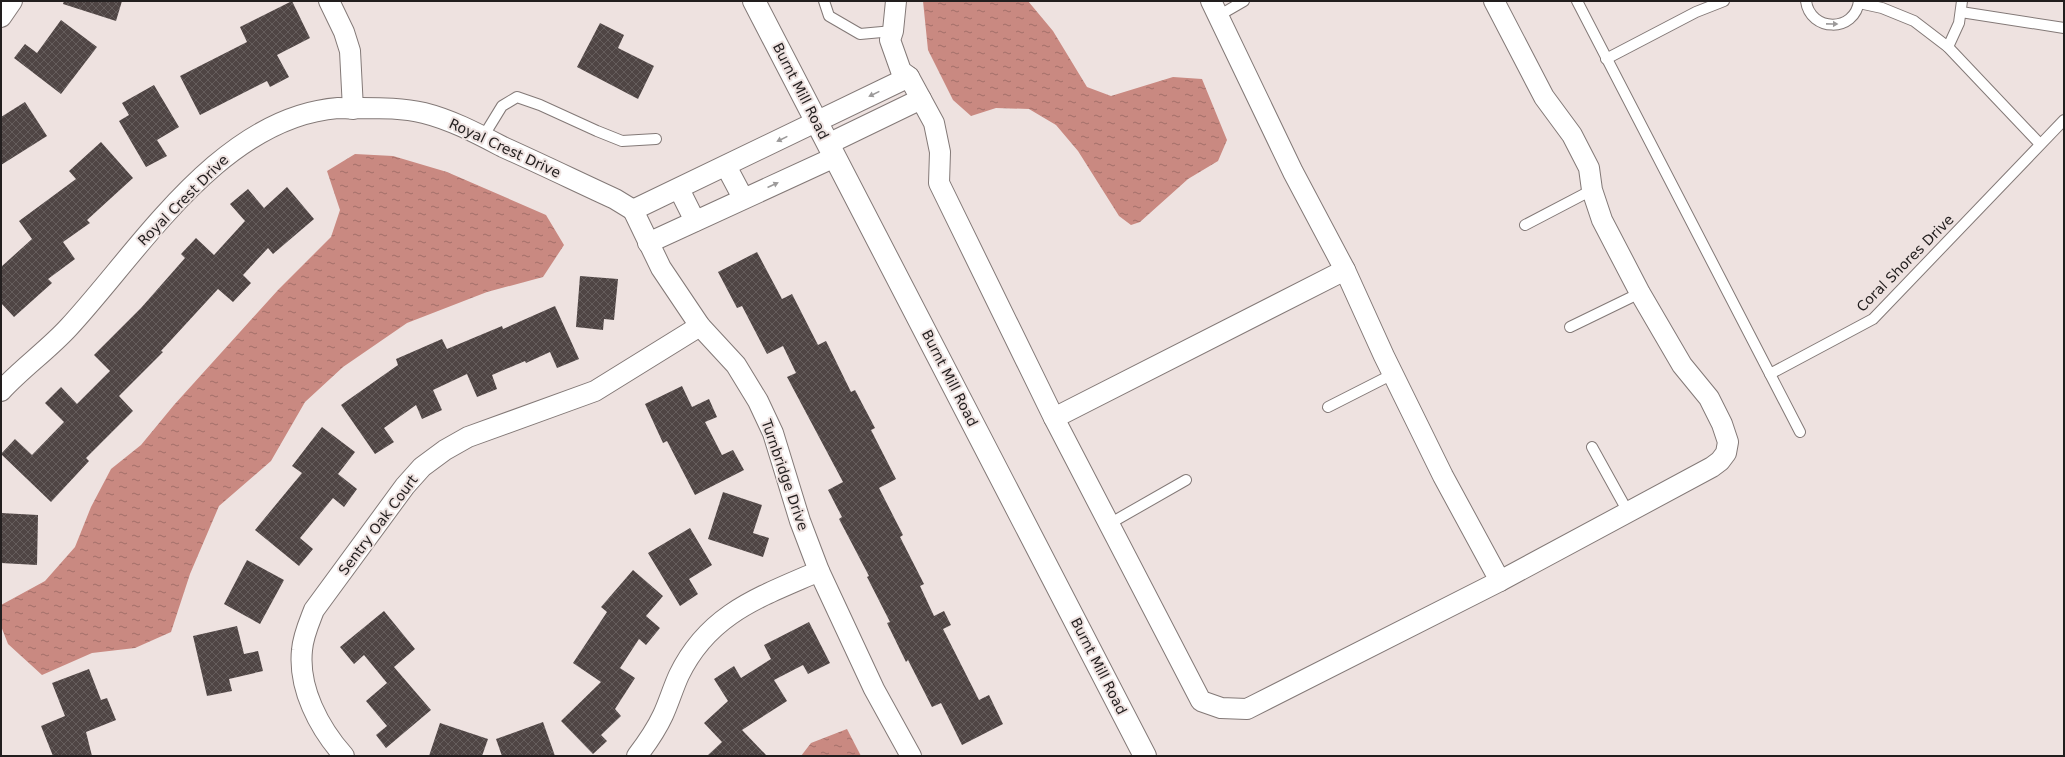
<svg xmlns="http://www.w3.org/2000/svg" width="2065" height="757" font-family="'DejaVu Sans',sans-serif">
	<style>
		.water { fill: url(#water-ripples) }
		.building { fill: url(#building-cross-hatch) }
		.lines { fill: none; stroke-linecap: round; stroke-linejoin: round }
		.service-casing { stroke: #837977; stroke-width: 12 }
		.minor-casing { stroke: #837977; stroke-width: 22 }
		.tertiary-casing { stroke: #837977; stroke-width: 24 }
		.service { stroke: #fff; stroke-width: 10 }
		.minor { stroke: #fff; stroke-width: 20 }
		.tertiary { stroke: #fff; stroke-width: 22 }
		.oneway { fill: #9c9a9a }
		.labels { text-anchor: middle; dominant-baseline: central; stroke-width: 4; stroke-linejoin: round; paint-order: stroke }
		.street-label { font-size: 14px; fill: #221e1e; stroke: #eee2e0 }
	</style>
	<defs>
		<pattern id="water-ripples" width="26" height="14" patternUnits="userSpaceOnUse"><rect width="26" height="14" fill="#c98981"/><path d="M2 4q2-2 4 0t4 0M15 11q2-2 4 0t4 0" fill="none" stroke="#a36f69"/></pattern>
		<pattern id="building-cross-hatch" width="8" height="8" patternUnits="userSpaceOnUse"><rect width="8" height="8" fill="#4f4544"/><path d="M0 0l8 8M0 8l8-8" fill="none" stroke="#655d5c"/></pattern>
	</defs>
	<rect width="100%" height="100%" fill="#eee2e0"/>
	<!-- water -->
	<g class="water">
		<path d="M 923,1 L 1028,1 L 1053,31 L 1087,87 L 1111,96 L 1173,77 L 1202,79 L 1227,140 L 1218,161 L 1188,179 L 1140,222 L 1131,225 L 1119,216 L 1078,151 L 1056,125 L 1029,109 L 996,108 L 971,116 L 953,100 L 928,50 Z"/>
		<path d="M 355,154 L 393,156 L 447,172 L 546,215 L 564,245 L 543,277 L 487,292 L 407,323 L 343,367 L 305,402 L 271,461 L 219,506 L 190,574 L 171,632 L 135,648 L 92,653 L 42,675 L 8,644 L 1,626 L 1,605 L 45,581 L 75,547 L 91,507 L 111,469 L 141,445 L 174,405 L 278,290 L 331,237 L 340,210 L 327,171 Z"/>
		<path d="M 847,729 L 861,756 L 801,756 L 811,743 Z"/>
	</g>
	<!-- building -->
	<g class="building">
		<path d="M 64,1 L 122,1 L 116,21 L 63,4 Z"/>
		<path d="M 292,1 L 310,38 L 277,55 L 289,77 L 270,87 L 267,81 L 200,115 L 180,76 L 247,42 L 240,27 Z"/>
		<path d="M 61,20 L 97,47 L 61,94 L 14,58 L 25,44 L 37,53 Z"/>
		<path d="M 600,23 L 624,35 L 618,48 L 654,66 L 638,99 L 577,67 Z"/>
		<path d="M 154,85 L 179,127 L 157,140 L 167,156 L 146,167 L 119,121 L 129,115 L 122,103 Z"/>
		<path d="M 25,102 L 47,136 L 1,165 L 1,117 Z"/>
		<path d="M 101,142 L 133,178 L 87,220 L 90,223 L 63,242 L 75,259 L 48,279 L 52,283 L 14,317 L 1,303 L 1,267 L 32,239 L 19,221 L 76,179 L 69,171 Z"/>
		<path d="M 287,187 L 314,219 L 273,254 L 268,248 L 243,275 L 251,283 L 233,302 L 218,289 L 161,351 L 163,352 L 119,396 L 133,411 L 86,458 L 89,461 L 51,502 L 1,454 L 15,439 L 32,455 L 64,422 L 45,403 L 61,387 L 77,404 L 110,371 L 94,355 L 141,308 L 185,258 L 181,254 L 196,238 L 214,255 L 245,221 L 230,204 L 248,189 L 264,208 Z"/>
		<path d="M 757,252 L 782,299 L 792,294 L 818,345 L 826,341 L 851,392 L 855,390 L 875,428 L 871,430 L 896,479 L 879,488 L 903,535 L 900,537 L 924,584 L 920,586 L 934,616 L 944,611 L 951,625 L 943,629 L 979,700 L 989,695 L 1003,724 L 962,745 L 941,703 L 932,707 L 908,660 L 906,662 L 887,623 L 890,622 L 867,577 L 869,576 L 839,519 L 842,517 L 828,490 L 843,482 L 787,377 L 796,373 L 783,346 L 767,354 L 742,306 L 737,308 L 718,272 Z"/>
		<path d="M 580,276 L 618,279 L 614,320 L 604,319 L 603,330 L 576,327 Z"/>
		<path d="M 555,306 L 579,359 L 557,368 L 550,352 L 526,363 L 525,361 L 492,375 L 497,389 L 477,397 L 467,374 L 433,390 L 442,410 L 422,419 L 416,405 L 384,428 L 394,442 L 375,454 L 341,405 L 398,365 L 396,359 L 442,339 L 447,349 L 502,326 L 503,329 Z"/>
		<path d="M 682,386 L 692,407 L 709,399 L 717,417 L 705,422 L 722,455 L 733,450 L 744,470 L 695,495 L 667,441 L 663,443 L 645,404 Z"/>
		<path d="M 322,427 L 355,452 L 338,474 L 357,489 L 344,507 L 333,498 L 300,538 L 313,549 L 299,566 L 255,530 L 302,473 L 292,466 Z"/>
		<path d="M 723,492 L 762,505 L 753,533 L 769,538 L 763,557 L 708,539 Z"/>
		<path d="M 1,513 L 38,515 L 37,565 L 1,563 Z"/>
		<path d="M 690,528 L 712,565 L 689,579 L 698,594 L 680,606 L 648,553 Z"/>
		<path d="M 247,560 L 284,580 L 260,624 L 224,604 Z"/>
		<path d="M 633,570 L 663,596 L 646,616 L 660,628 L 646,645 L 639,639 L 620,668 L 635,678 L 615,709 L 621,716 L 601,735 L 607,741 L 593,754 L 561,721 L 601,682 L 573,663 L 607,612 L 601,607 Z"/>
		<path d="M 384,611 L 415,649 L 394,667 L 431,710 L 386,748 L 376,735 L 387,726 L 366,701 L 387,683 L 364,655 L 354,664 L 340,647 Z"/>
		<path d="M 809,622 L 830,663 L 808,674 L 803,665 L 774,680 L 787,701 L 742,730 L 767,756 L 707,756 L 722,742 L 704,723 L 728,701 L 714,679 L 734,666 L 741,678 L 771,659 L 764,645 Z"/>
		<path d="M 237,626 L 244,654 L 258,651 L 263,671 L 229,679 L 232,691 L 207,696 L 193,636 Z"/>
		<path d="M 89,669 L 101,700 L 107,698 L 116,720 L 86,732 L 92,756 L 53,756 L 41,726 L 65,716 L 52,683 Z"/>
		<path d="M 543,722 L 555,756 L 502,756 L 496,739 Z"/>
		<path d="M 440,723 L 488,739 L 482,756 L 429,756 Z"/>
	</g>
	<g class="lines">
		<!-- service casing -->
		<g class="service-casing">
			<g id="service">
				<path d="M 824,1 L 829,16 L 860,34 L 893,31"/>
				<path d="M 1577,1 L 1770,374 L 1873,319 L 2064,120"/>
				<path d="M 1806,1 C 1810,32 1855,33 1859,1"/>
				<path d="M 1859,3 L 1882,8 L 1914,21 L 1948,47 L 2040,144"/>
				<path d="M 1961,12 L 2064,28"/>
				<path d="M 1218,16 L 1244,1"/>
				<path d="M 1948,47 L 1959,23 L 1962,1"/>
				<path d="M 1606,59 L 1696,12 L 1724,1"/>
				<path d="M 483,137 L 502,106 L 517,97 L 540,105 L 597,131 L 622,141 L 656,139"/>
				<path d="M 1525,225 L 1592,190"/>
				<path d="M 1570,327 L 1640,293"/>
				<path d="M 1770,374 L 1800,432"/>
				<path d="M 1328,407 L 1393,374"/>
				<path d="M 1592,447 L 1628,512"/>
				<path d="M 1109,524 L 1186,480"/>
			</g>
		</g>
		<!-- minor casing -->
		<g class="minor-casing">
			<g id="minor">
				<path d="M 329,1 L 344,32 L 350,51 L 353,109"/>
				<path d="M 896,1 L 893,31 L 890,40 L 901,71 L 909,77 L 934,123 L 940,152 L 939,183 L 1054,418 L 1201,701 L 1221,708 L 1247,709 L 1500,581 L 1712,467 L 1720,461 L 1726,453 L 1728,442 L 1722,424 L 1709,398 L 1682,365 L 1640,293 L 1602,220 L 1592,190 L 1589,168 L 1572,135 L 1544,97 L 1494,1"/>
				<path d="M 1211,1 L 1293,172 L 1345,270 L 1384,356 L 1443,476 L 1500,581"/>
				<path d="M 1,17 L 12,1"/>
				<path d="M 828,144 L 921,99"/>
				<path d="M 726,166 L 743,198"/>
				<path d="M 679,189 L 695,221"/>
				<path d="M 633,210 L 661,268 L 700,326 L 736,365 L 758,401 L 773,433 L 800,521 L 819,571 L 874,689 L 911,756"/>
				<path d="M 633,210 L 909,77"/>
				<path d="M 648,243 L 835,157"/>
				<path d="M 1,391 C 22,368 48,350 69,327 C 141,249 221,117 338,108 C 346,108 353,109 361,108 C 382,108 403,108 424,113 C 452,120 478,134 503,147 C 541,164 578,182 615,199 L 633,210"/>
				<path d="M 1054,418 L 1345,270"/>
				<path d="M 344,756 C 319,728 298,688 302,650 C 303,636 309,623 314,610 L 405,486 L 422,467 L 445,450 L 468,437 L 595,391 L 700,326"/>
				<path d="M 637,756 C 647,743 656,730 663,715 C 669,702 673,688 679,675 C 709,613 760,597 819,571"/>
			</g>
		</g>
		<!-- tertiary casing -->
		<g class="tertiary-casing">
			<path id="tertiary" d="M 754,1 L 1145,756"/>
		</g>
		<!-- service -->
		<use href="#service" class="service"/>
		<!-- minor -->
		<use href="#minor" class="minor"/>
		<!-- tertiary -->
		<use href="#tertiary" class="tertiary"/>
	</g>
	<!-- one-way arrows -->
	<defs><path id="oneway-solid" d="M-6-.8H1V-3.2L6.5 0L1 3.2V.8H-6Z"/></defs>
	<g class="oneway">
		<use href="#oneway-solid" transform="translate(1832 24) rotate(1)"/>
		<use href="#oneway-solid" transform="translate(874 94) rotate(154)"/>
		<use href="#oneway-solid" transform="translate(782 139) rotate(154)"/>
		<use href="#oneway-solid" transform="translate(773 185) rotate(-24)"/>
	</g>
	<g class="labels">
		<!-- street labels -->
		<g class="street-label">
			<text transform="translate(801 91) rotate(63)">Burnt Mill Road</text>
			<text transform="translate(505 148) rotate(25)">Royal Crest Drive</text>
			<text transform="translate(183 200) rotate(-45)">Royal Crest Drive</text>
			<text transform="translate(1905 263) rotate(-45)">Coral Shores Drive</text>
			<text transform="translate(950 378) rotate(63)">Burnt Mill Road</text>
			<text transform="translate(785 475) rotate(71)">Turnbridge Drive</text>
			<text transform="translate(378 525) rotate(-53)">Sentry Oak Court</text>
			<text transform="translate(1099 666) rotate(63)">Burnt Mill Road</text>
		</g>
	</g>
	<!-- border -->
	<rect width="2065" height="757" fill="none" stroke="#221e1e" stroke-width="4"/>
</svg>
